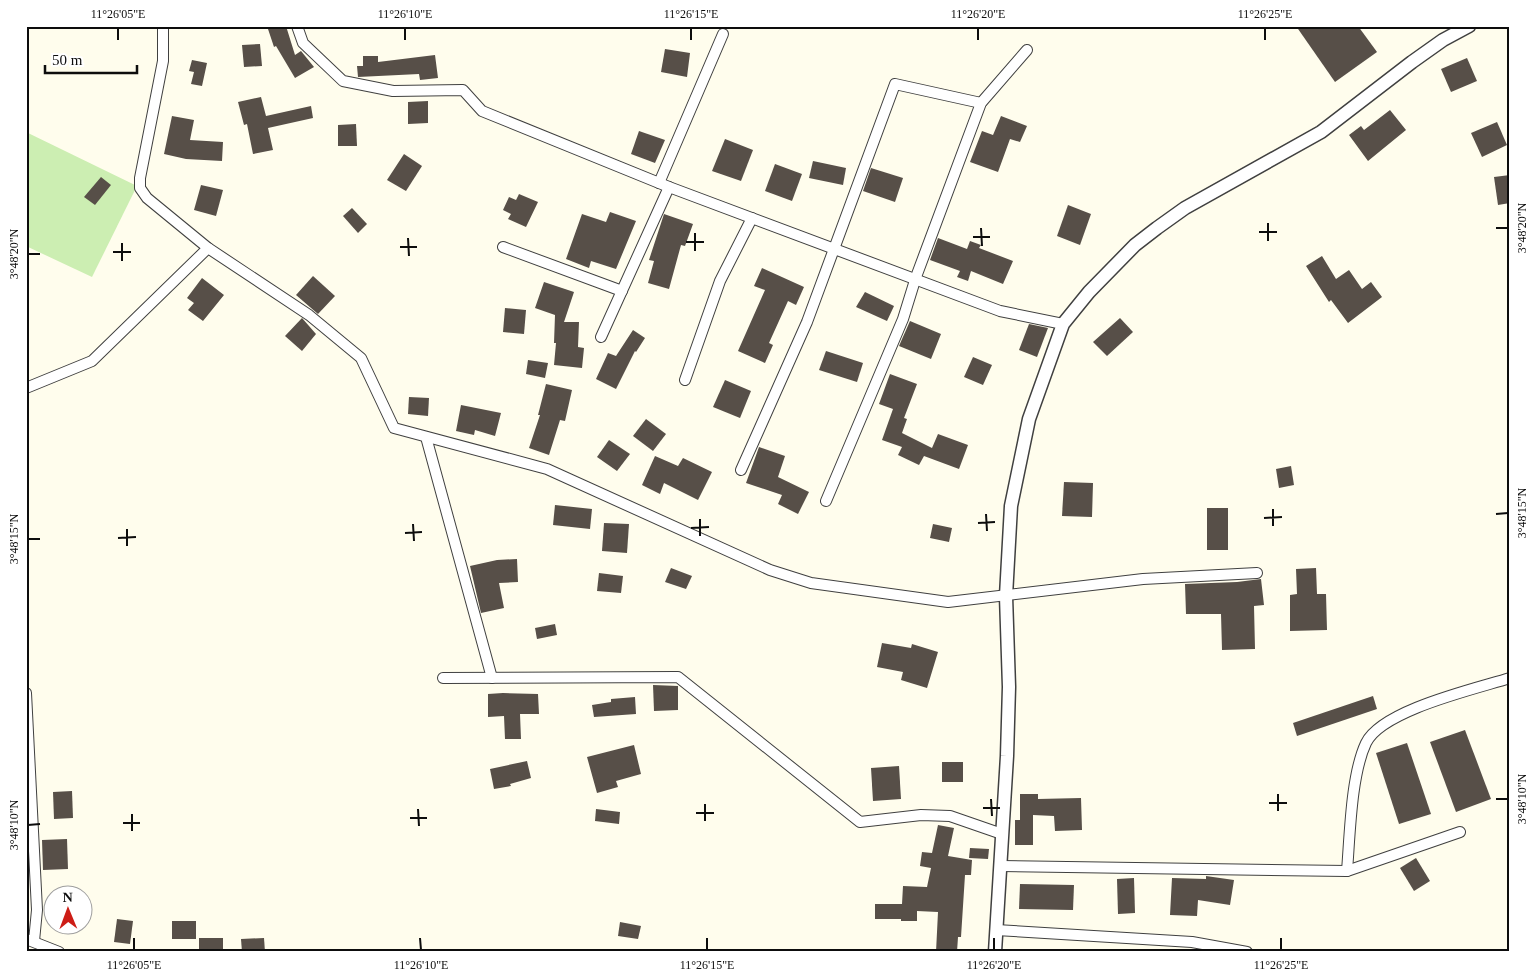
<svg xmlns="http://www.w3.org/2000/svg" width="1536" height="978" font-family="'Times New Roman',serif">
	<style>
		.green { fill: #cceeb2 }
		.building { fill: #574f48 }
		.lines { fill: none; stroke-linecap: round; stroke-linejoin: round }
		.minor-casing { stroke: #404040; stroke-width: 12 }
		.tertiary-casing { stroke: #404040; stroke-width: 15 }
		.minor { stroke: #fff; stroke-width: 10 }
		.tertiary { stroke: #fff; stroke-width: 12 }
		.ticks { fill: none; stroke: #0d0d0d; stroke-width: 2 }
		.neatline { fill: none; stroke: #0d0d0d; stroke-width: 2 }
		.ticks-label { font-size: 12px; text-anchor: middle; fill: #0d0d0d }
	</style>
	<rect width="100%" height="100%" fill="#fffded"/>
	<!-- green -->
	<path class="green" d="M 26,132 L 137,186 L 92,277 L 26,246 Z"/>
	<!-- building -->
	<g class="building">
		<path d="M 267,26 L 286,26 L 295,55 L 301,51 L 314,67 L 295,78 L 276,46 L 274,47 Z"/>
		<path d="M 1296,26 L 1358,26 L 1377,52 L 1335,82 Z"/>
		<path d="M 260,44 L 262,66 L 244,67 L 242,45 Z"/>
		<path d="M 665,49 L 690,53 L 687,77 L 661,72 Z"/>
		<path d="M 435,55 L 438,78 L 420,80 L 419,74 L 358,77 L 357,66 L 363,66 L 363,56 L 378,56 L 378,62 Z"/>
		<path d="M 1467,58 L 1477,81 L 1451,92 L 1441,69 Z"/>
		<path d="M 192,60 L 207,63 L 202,86 L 191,84 L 194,72 L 189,71 Z"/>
		<path d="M 261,97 L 266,116 L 311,106 L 313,118 L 268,128 L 273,150 L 253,154 L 247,124 L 244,125 L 238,102 Z"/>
		<path d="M 428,101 L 428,123 L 408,124 L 408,102 Z"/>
		<path d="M 1390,110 L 1406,130 L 1368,161 L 1349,135 L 1361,126 L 1364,130 Z"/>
		<path d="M 172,116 L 194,120 L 190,140 L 223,142 L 222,161 L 186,159 L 164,154 Z"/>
		<path d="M 1001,116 L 1027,126 L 1020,142 L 1010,139 L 998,172 L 970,162 L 982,131 L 993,135 Z"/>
		<path d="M 1497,122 L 1507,145 L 1482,157 L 1471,133 Z"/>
		<path d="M 356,124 L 357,146 L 338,146 L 338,125 Z"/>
		<path d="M 639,131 L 665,140 L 655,163 L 631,154 Z"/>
		<path d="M 725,139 L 753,150 L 741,181 L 712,171 Z"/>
		<path d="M 404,154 L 422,166 L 406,191 L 387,180 Z"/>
		<path d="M 813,161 L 846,168 L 843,185 L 809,178 Z"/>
		<path d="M 775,164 L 802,174 L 792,201 L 765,191 Z"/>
		<path d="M 871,168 L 903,178 L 895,202 L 863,191 Z"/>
		<path d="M 1510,175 L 1510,203 L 1498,205 L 1494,177 Z"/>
		<path d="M 101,177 L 111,185 L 95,205 L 84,197 Z"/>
		<path d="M 201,185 L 223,190 L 216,216 L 194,210 Z"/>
		<path d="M 519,194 L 538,202 L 526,227 L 508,219 L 511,214 L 503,210 L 509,197 L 516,200 Z"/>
		<path d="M 1068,205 L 1091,214 L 1080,245 L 1057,236 Z"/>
		<path d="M 352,208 L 367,224 L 358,233 L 343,216 Z"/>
		<path d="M 610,212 L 636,221 L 616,269 L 591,261 L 589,268 L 566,259 L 582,214 L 606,222 Z"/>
		<path d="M 664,214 L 693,224 L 685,246 L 681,245 L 669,289 L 648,283 L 654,261 L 649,260 Z"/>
		<path d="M 938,238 L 967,249 L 970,241 L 981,245 L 979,248 L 1013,261 L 1003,284 L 971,271 L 968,281 L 957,277 L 960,271 L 930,260 Z"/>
		<path d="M 1322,256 L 1336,279 L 1349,270 L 1362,289 L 1371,282 L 1382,297 L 1348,323 L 1331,300 L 1329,302 L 1306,266 Z"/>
		<path d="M 762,268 L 804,287 L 796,305 L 788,301 L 769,343 L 773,345 L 765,363 L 738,351 L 765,290 L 754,286 Z"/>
		<path d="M 313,276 L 335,296 L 318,314 L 296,295 Z"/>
		<path d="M 202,278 L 224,295 L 203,321 L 188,310 L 194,303 L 187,298 Z"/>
		<path d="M 544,282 L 574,292 L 564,322 L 579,322 L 578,347 L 584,348 L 582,368 L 554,365 L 556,343 L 554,343 L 555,315 L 535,308 Z"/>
		<path d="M 865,292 L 894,306 L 887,321 L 856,307 Z"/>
		<path d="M 505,308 L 526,310 L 524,334 L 503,332 Z"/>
		<path d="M 302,318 L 316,334 L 302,351 L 285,336 Z"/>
		<path d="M 1120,318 L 1133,332 L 1107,356 L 1093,342 Z"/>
		<path d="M 910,321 L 941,334 L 931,359 L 899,346 Z"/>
		<path d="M 1029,324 L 1048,328 L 1037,357 L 1019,350 Z"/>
		<path d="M 633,330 L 645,338 L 636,352 L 635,351 L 616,389 L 596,379 L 608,353 L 616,356 Z"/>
		<path d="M 826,351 L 863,363 L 857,382 L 819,370 Z"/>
		<path d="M 973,357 L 992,365 L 983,385 L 964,377 Z"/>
		<path d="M 528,360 L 548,363 L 545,378 L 526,374 Z"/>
		<path d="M 890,374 L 917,384 L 904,418 L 907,419 L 902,433 L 932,448 L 938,434 L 968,445 L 959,469 L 924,456 L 919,465 L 898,455 L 902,447 L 882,440 L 893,409 L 879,404 Z"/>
		<path d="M 725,380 L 751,391 L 740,418 L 713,407 Z"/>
		<path d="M 546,384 L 572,390 L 565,421 L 560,420 L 549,455 L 529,448 L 540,415 L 538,415 Z"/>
		<path d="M 409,397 L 429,398 L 428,416 L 408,414 Z"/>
		<path d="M 461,405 L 501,413 L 495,436 L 475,430 L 474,435 L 456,431 Z"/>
		<path d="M 646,419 L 666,434 L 653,451 L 633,436 Z"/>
		<path d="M 609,440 L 630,454 L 617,471 L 597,457 Z"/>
		<path d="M 759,447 L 785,456 L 778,477 L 809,492 L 798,514 L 778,504 L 782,495 L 746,483 Z"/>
		<path d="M 655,456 L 678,466 L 683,458 L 712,472 L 698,500 L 664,483 L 660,494 L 642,485 Z"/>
		<path d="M 1291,466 L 1294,485 L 1279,488 L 1276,469 Z"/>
		<path d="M 1064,482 L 1093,483 L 1092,517 L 1062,516 Z"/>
		<path d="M 555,505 L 592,509 L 590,529 L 553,525 Z"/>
		<rect x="1207" y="508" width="21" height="42"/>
		<path d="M 604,523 L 629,524 L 627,553 L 602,551 Z"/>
		<path d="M 933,524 L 952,528 L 949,542 L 930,538 Z"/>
		<path d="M 517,559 L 518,582 L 499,583 L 504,608 L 481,613 L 470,566 L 497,560 Z"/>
		<path d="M 671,568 L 692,576 L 686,589 L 665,582 Z"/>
		<path d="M 1316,568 L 1317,594 L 1326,594 L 1327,630 L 1290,631 L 1290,595 L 1297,594 L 1296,569 Z"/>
		<path d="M 599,573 L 623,576 L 621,593 L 597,591 Z"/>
		<path d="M 1261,579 L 1264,605 L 1254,606 L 1255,649 L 1222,650 L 1221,614 L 1186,614 L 1185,584 L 1237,582 Z"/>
		<path d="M 555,624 L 557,635 L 537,639 L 535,628 Z"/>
		<path d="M 882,643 L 911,648 L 912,644 L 938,652 L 927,688 L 901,680 L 903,672 L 877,667 Z"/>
		<path d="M 653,685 L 678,686 L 678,710 L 654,711 Z"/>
		<path d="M 503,693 L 538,694 L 539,714 L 520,714 L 521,739 L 505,739 L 504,716 L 488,717 L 488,694 Z"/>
		<path d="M 1373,696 L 1377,709 L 1297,736 L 1293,723 Z"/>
		<path d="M 635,697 L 636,714 L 594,717 L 592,705 L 611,702 L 611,699 Z"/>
		<path d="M 1465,730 L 1491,799 L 1456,812 L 1430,742 Z"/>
		<path d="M 1407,743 L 1431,814 L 1399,824 L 1376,753 Z"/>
		<path d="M 634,745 L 641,774 L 616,781 L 618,787 L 597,793 L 587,757 Z"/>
		<path d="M 527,761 L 531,778 L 510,784 L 511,786 L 494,789 L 490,769 Z"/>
		<rect x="942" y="762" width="21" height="20"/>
		<path d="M 899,766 L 901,799 L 873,801 L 871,768 Z"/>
		<path d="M 72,791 L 73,818 L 54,819 L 53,792 Z"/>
		<path d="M 1020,794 L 1038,794 L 1038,799 L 1081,798 L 1082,830 L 1055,831 L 1054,816 L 1033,815 L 1033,845 L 1015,845 L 1015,820 L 1020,820 Z"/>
		<path d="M 596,809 L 620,812 L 619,824 L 595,821 Z"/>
		<path d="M 938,825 L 954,828 L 948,856 L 972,860 L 971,875 L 965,875 L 961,937 L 958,937 L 957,952 L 936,952 L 938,912 L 917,911 L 917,921 L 901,921 L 901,919 L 875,919 L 875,904 L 902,904 L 903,886 L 927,887 L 931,868 L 920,866 L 922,852 L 932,853 Z"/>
		<path d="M 67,839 L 68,869 L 43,870 L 42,840 Z"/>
		<path d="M 970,848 L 989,849 L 988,859 L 969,858 Z"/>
		<path d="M 1416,858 L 1430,881 L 1414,891 L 1400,868 Z"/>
		<path d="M 1206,876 L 1234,880 L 1230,905 L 1198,900 L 1197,916 L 1170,915 L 1172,878 L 1206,879 Z"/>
		<path d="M 1134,878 L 1135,913 L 1118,914 L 1117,879 Z"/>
		<path d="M 1020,884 L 1074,885 L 1073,910 L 1019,909 Z"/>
		<path d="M 117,919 L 133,921 L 130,944 L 114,942 Z"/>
		<rect x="172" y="921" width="24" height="18"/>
		<path d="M 620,922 L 641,926 L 638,939 L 618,936 Z"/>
		<rect x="199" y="938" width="24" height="14"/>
		<path d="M 264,938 L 265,952 L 242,952 L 241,939 Z"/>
	</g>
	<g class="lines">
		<!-- minor casing -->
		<g class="minor-casing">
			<g id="minor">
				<path d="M 163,26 L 163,61 L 140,178 L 140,188 L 147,198 L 208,248 L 309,315 L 361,358 L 394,428 L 547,469 L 770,570 L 811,583 L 948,602 L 1143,579 L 1257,573"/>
				<path d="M 297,26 L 303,43 L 343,81 L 393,91 L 463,90 L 482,111 L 669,187 L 1000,311 L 1063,324"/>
				<path d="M 659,183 L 723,34"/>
				<path d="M 503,247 L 622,291"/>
				<path d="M 601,337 L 669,187"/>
				<path d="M 685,380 L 720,281 L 752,218"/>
				<path d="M 26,388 L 92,361 L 208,248"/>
				<path d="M 426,437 L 492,678"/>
				<path d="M 741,470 L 807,322 L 895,84 L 981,103"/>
				<path d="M 826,501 L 903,319 L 916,277 L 981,103 L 1027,50"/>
				<path d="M 443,678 L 678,677 L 860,822 L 921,815 L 950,816 L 1002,834"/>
				<path d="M 26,693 L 37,910 L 34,941"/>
				<path d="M 1001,866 L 1347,871 L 1460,832"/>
				<path d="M 1347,871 C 1350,834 1351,775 1366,743 C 1382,710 1475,689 1510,678"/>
				<path d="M 996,930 L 1192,942 L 1247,952"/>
				<path d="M 26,939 L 59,952"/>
			</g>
		</g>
		<!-- tertiary casing -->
		<g class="tertiary-casing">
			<path id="tertiary" d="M 995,952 L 1007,756 L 1009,687 L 1006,596 L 1011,506 L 1029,419 L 1063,324 L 1089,292 L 1135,245 L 1157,228 L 1185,208 L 1321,132 L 1412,62 L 1443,40 L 1469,26"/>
		</g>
		<!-- minor -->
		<use href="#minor" class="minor"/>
		<!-- tertiary -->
		<use href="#tertiary" class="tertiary"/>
	</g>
	<!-- ticks -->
	<path class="ticks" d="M 118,28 L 118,40M 405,28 L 405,40M 691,28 L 691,40M 978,28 L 978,40M 1265,28 L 1265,40M 1268,223 L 1268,241M 981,228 L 982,246M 1496,228 L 1508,228M 1259,232 L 1277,232M 695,233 L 695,251M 973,237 L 990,237M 408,238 L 409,256M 686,242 L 704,242M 122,243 L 122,261M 400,247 L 417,247M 113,252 L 131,252M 28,254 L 40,254M 1273,509 L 1273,526M 986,514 L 987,531M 1496,514 L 1508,513M 1264,518 L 1282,517M 700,519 L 700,536M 978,523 L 995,522M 413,524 L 414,541M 691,528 L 709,527M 127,529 L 127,546M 405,533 L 422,532M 118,538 L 136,537M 28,539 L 40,539M 1278,794 L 1278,811M 991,799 L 992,816M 1496,799 L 1508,799M 1269,803 L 1287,803M 705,804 L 705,821M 983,808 L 1000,808M 418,809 L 419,826M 696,813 L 714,813M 132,814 L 132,831M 410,818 L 427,818M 123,823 L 140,823M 28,825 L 40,824M 134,938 L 134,950M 420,938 L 421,950M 707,938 L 707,950M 994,938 L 994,950M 1281,938 L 1281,950"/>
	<!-- border -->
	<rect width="1536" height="978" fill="none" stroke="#ffffff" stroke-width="55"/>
	<!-- north arrow -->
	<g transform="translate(68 910) rotate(359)"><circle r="24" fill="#ffffff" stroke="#9e9e9e"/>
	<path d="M0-4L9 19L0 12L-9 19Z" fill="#cd1d16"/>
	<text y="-8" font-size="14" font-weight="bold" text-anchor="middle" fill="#0d0d0d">N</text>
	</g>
	<!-- scale -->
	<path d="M45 65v8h92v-8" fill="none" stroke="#0d0d0d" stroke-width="2.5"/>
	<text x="52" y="65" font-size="15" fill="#0d0d0d" stroke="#ffffff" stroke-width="4" paint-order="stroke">50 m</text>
	<rect x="28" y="28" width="1480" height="922" class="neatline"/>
	<g class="ticks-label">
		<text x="118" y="18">11°26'05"E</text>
		<text x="405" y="18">11°26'10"E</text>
		<text x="691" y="18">11°26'15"E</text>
		<text x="978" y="18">11°26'20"E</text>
		<text x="1265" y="18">11°26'25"E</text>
		<text transform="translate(1522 228) rotate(-90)" y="4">3°48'20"N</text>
		<text transform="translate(14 254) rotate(-90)" y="4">3°48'20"N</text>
		<text transform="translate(1522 513) rotate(-90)" y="4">3°48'15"N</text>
		<text transform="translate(14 539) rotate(-90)" y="4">3°48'15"N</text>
		<text transform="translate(1522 799) rotate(-90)" y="4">3°48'10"N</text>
		<text transform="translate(14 825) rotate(-90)" y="4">3°48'10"N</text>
		<text x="134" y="969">11°26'05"E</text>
		<text x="421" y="969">11°26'10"E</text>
		<text x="707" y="969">11°26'15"E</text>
		<text x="994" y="969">11°26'20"E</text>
		<text x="1281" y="969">11°26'25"E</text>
	</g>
</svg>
